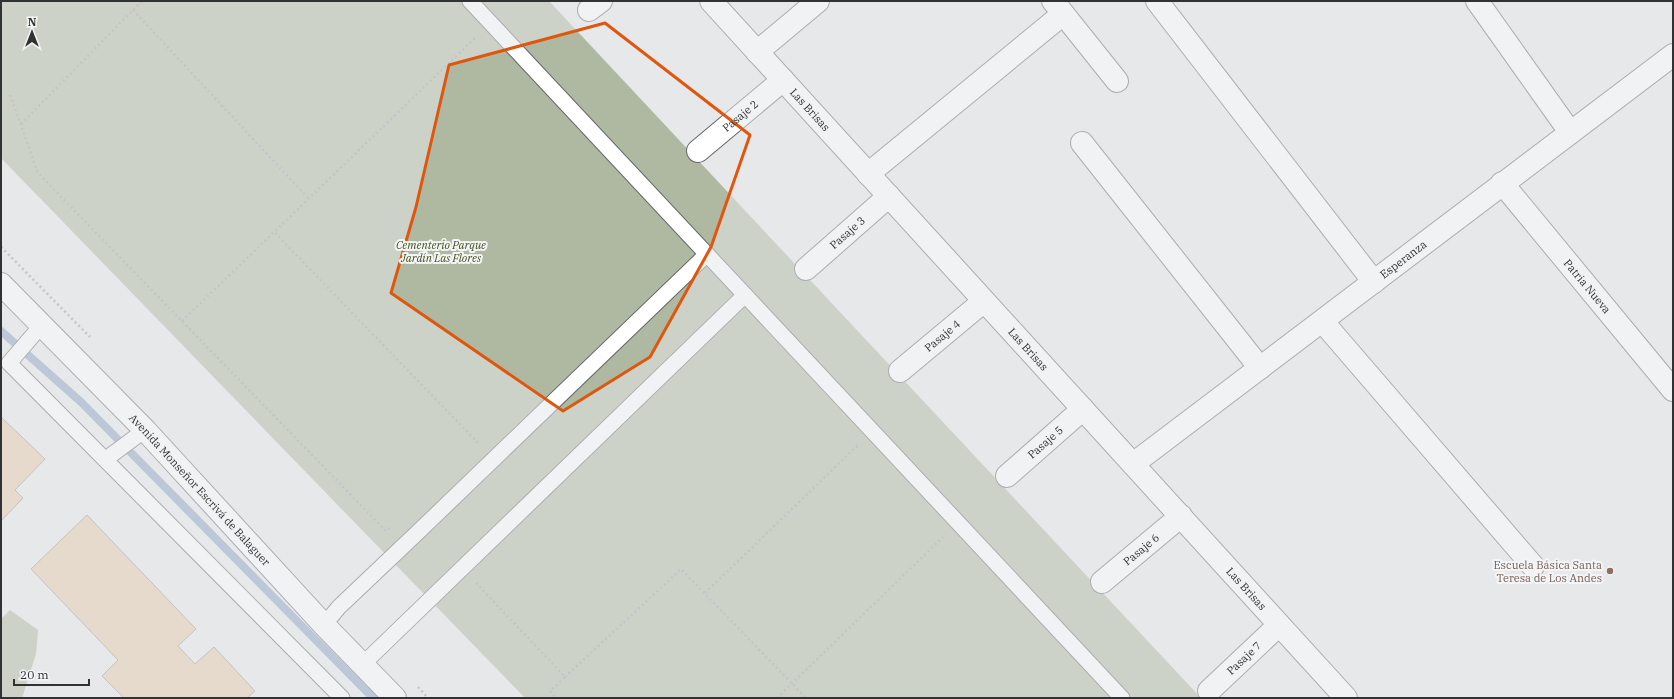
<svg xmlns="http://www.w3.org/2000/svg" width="1674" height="699" font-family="'IBM Plex Serif',serif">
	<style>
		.green { fill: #afb9a1 }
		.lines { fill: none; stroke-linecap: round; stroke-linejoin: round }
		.stream { stroke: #89a2c2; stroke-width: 8 }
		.building { fill: #e6c9a8; stroke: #999896 }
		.lane-casing { stroke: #656668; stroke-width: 17 }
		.street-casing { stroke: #656668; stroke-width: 24 }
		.secondary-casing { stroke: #656668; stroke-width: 24 }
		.path { stroke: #9b9c9d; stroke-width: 2.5; stroke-dasharray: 2 3; stroke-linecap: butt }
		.lane { stroke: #fff; stroke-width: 15 }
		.street { stroke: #fff; stroke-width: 22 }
		.secondary { stroke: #fff; stroke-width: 22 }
		.marked { fill: none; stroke: #df570e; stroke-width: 3; stroke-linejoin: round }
		.education-dot { fill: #8d6e63; stroke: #f3f5f7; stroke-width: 1.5 }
		.labels { text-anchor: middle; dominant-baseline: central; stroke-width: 4; stroke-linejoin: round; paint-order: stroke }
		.street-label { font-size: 11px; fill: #313233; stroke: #f3f5f7 }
		.park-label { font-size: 11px; font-style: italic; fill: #3f5016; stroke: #f3f5f7 }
		.education-label { font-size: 11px; fill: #785e54; stroke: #f3f5f7; text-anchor: end }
	</style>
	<rect width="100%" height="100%" fill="#e6e8e9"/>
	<!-- green -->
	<g class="green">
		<path d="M 1,1 L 549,1 L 1201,698 L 525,698 L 1,158 Z"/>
		<path d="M 10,610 L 38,630 L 36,654 L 22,698 L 1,698 L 1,619 Z"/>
	</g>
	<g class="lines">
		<!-- stream -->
		<path class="stream" d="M 1,331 L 81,402 L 373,698"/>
	</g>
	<!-- building -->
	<g class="building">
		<path d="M 1,417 L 45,459 L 15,490 L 23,498 L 1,521 Z"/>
		<path d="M 87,515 L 196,629 L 178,646 L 195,664 L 214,647 L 255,691 L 247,698 L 124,698 L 102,676 L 118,660 L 31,569 Z"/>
	</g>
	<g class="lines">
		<!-- lane casing -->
		<g class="lane-casing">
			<g id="lane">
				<path d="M 470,1 L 1122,698"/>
				<path d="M 41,326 L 9,363 L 342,698"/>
				<path d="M 106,459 L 145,430"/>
				<path d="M 324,625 L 339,607 L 417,533 L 707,254"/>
				<path d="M 362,665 L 745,295"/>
			</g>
		</g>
		<!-- street casing -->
		<g class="street-casing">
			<g id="street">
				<path id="s1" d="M 711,1 L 1346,698"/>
				<path d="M 1053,1 L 1117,81"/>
				<path d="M 1157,1 L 1374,282"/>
				<path d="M 1477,1 L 1570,132"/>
				<path d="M 589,10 L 601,1"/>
				<path d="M 757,52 L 818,1"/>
				<path d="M 1082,143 L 1260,368"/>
				<path id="s2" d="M 698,151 L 783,80"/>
				<path d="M 868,174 L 1063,14"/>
				<path id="s3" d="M 1502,183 L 1673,390"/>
				<path id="s4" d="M 806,269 L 889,196"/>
				<path d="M 1323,322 L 1533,566"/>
				<path id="s5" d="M 900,371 L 984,301"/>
				<path id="s6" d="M 1133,464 L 1673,55"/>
				<path id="s7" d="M 1007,476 L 1083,409"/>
				<path id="s8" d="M 1102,582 L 1181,516"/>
				<path id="s9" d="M 1209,691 L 1279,625"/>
			</g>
		</g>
		<!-- secondary casing -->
		<g class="secondary-casing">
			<g id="secondary">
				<path id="s10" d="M 1,284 L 145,430 L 324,625 L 395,698"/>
			</g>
		</g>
		<!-- path -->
		<g class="path">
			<path d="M 133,10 L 309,199"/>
			<path d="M 10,95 L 38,173 L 386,531 L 390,528"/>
			<path d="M 21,124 L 142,1"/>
			<path d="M 275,233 L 480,445"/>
			<path d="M 1,247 L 90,337"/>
			<path d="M 182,321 L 476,37"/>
			<path d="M 476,583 L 565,677 L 550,691 L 556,698"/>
			<path d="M 705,593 L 858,445"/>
			<path d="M 565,677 L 681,569 L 806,698"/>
			<path d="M 418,687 L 428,698"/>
			<path d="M 777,698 L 943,537"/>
		</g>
		<!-- lane -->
		<use href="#lane" class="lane"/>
		<!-- street -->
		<use href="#street" class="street"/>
		<!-- secondary -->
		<use href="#secondary" class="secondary"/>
	</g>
	<!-- marked area -->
	<path d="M0 0H1674V699H0ZM 605,23 L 750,135 L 711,247 L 650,357 L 563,411 L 391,293 L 416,207 L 449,65 Z" fill="#e6e8e9" fill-opacity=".55" fill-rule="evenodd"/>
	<path class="marked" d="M 605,23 L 750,135 L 711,247 L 650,357 L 563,411 L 391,293 L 416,207 L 449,65 Z"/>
	<!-- markers -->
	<circle class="education-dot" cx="1610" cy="571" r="4"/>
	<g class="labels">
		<!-- street labels -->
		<g class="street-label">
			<text stroke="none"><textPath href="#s1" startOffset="147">Las Brisas</textPath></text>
			<text stroke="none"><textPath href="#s2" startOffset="55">Pasaje 2</textPath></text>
			<text stroke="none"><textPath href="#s4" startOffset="55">Pasaje 3</textPath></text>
			<text stroke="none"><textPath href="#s6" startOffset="339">Esperanza</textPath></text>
			<text stroke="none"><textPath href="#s3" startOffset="134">Patria Nueva</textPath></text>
			<text stroke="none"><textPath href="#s5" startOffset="55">Pasaje 4</textPath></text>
			<text stroke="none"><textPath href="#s1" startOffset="471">Las Brisas</textPath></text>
			<text stroke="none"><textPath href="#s7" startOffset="51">Pasaje 5</textPath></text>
			<text stroke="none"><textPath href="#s10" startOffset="286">Avenida Monseñor Escrivá de Balaguer</textPath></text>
			<text stroke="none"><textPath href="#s8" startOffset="51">Pasaje 6</textPath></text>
			<text stroke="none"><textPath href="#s1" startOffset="795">Las Brisas</textPath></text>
			<text stroke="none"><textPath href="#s9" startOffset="48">Pasaje 7</textPath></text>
		</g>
		<!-- park labels -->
		<g class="park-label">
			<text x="441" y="245">Cementerio Parque<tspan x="441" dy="13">Jardín Las Flores</tspan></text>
		</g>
		<!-- education labels -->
		<g class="education-label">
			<text x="1602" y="565">Escuela Básica Santa<tspan x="1602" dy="13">Teresa de Los Andes</tspan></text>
		</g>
	</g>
	<!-- border -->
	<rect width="1674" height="699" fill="none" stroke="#313233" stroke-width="4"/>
	<!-- north arrow -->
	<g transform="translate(32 32)" stroke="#f3f5f7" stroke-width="3" paint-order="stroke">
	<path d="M0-3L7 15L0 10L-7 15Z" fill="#313233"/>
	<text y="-6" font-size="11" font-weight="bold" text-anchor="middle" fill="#313233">N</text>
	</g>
	<!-- scale -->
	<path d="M14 679v6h75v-6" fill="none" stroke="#313233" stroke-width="2"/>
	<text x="20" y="679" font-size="12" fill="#313233" stroke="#f3f5f7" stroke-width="3" paint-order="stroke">20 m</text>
</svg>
